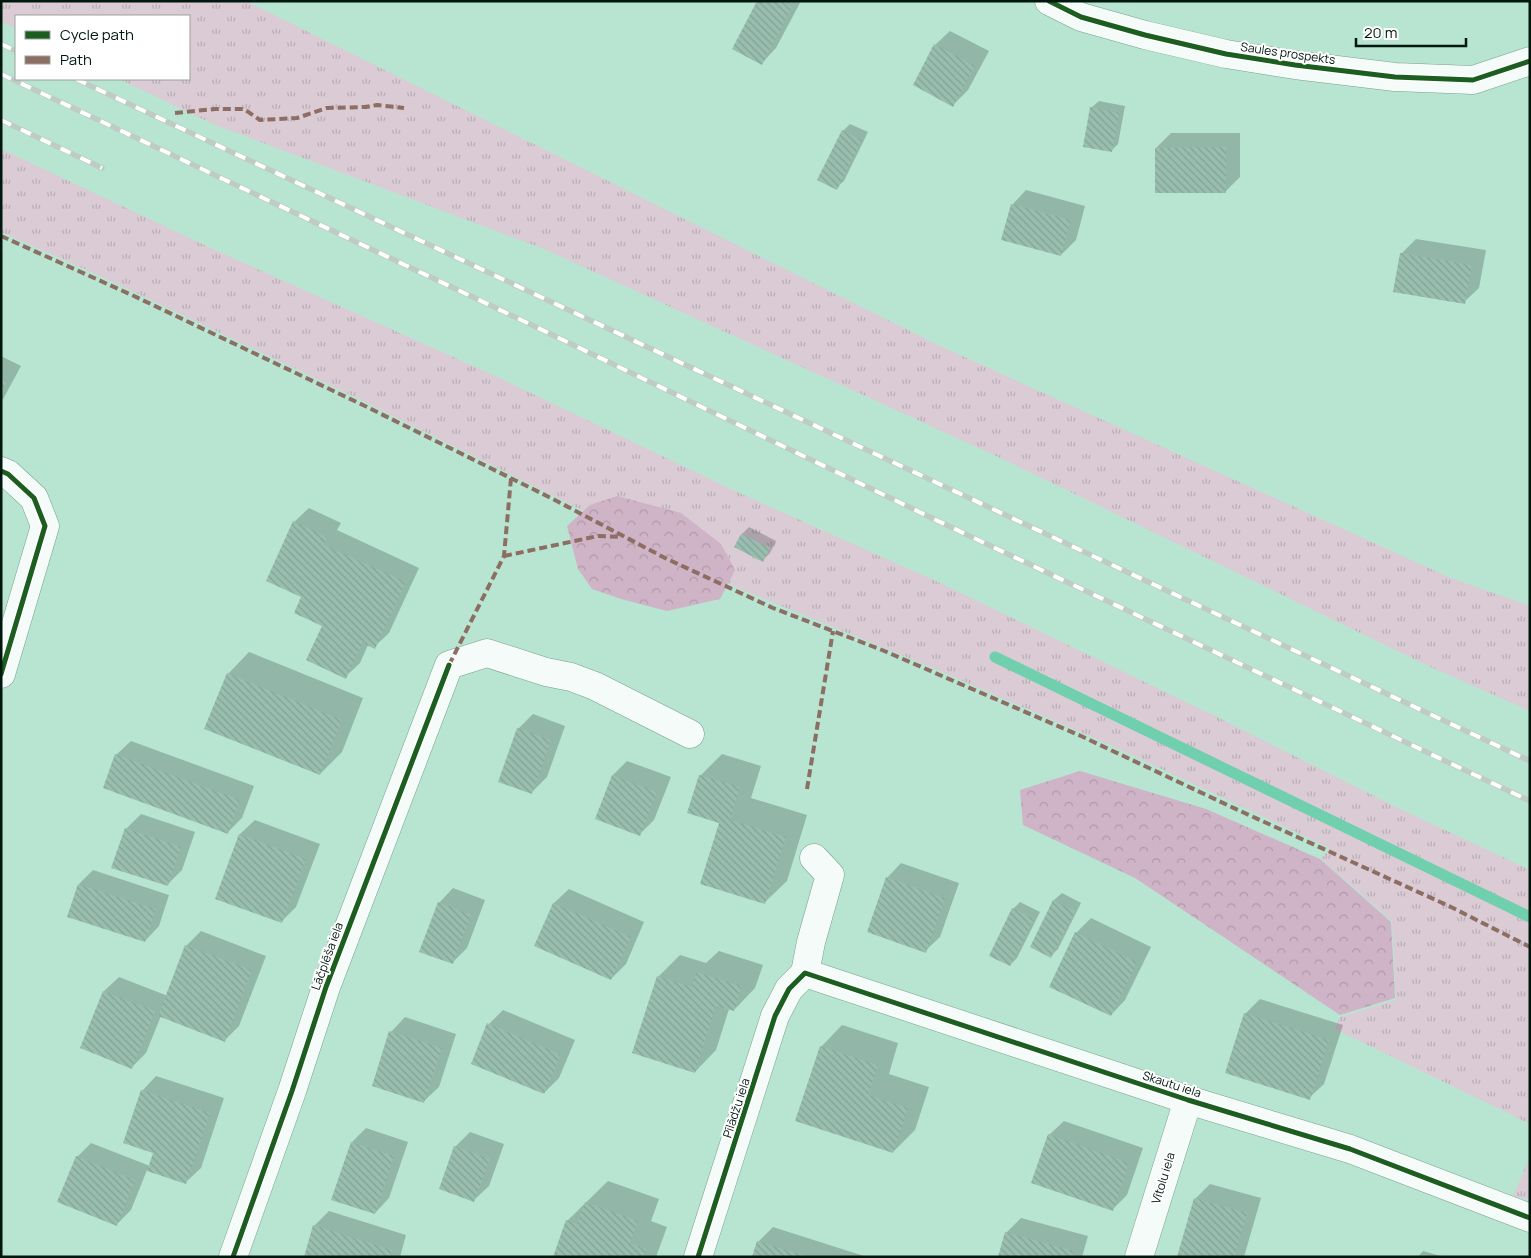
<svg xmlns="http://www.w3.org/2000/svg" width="1531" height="1258" font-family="Manrope,sans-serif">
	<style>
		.grass { fill: url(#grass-tufts) }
		.forest { fill: url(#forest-crowns) }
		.shadow { fill: #0003 }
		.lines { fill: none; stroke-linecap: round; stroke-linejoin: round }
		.stream { stroke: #70cfac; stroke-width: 11 }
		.building { fill: url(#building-back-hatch) }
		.minor-casing { stroke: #799f90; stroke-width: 29 }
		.minor { stroke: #f4fbf8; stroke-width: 28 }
		.rail-casing { stroke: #bfccc6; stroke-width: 5.5 }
		.rail { stroke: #fff; stroke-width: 4; stroke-dasharray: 11; stroke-linecap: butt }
		.quiet { stroke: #8d6e63; stroke-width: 4; stroke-dasharray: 8 4; stroke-linecap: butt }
		.cycleway-casing { stroke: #fff; stroke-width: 8 }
		.cycleway { stroke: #1b5e20; stroke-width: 5 }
		.labels { text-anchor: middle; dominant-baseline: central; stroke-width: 4; stroke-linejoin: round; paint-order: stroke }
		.street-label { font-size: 12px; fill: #00170e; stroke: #fff }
	</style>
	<defs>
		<pattern id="grass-tufts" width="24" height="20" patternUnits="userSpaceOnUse" patternTransform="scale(1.25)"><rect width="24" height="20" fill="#dacbd5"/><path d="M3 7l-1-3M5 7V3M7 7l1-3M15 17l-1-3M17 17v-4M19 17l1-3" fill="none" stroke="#b9aeb6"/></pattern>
		<pattern id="forest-crowns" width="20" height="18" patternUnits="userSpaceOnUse" patternTransform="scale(1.25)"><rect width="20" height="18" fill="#cfb3c6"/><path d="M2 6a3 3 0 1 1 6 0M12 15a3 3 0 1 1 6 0" fill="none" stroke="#b099a9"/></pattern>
		<pattern id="building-back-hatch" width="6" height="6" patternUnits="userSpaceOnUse" patternTransform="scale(1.25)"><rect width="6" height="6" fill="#99beaf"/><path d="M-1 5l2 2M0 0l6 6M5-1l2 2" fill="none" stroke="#82a395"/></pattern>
	</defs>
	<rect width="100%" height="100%" fill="#b7e5d2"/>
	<!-- grass -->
	<g class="grass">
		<path d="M 1,1 L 246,1 L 938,345 L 1451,578 L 1530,606 L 1530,711 L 1424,664 L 1007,461 L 544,249 L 213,124 L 119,79 L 189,79 L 189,16 L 16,16 L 16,29 L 1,21 Z"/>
		<path d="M 1,149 L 213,249 L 502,379 L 737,492 L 938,582 L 1221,719 L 1398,808 L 1530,870 L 1530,1124 L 1335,1029 L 1340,1017 L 1396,1000 L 1392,921 L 1321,859 L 1330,848 L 1110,745 L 938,670 L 740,589 L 359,399 L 98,275 L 1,232 Z"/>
		<path d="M 1530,1156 L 1530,1199 L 1513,1197 Z"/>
	</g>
	<!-- forest -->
	<g class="forest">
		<path d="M 617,496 L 681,513 L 721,544 L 735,570 L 720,599 L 667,611 L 621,599 L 592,589 L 578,569 L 567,526 L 590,505 Z"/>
		<path d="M 1080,771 L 1206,809 L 1320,859 L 1391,922 L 1395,998 L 1340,1015 L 1135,878 L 1023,825 L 1020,790 Z"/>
	</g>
	<!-- shadow -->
	<g class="shadow">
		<path d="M 759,1 L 801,1 L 776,48 L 762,63 Z"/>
		<path d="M 950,31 L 989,51 L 968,90 L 953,105 L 935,45 Z"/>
		<path d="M 1099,101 L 1125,106 L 1118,144 L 1111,151 L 1091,108 Z"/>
		<path d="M 850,124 L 868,132 L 844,181 L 836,188 L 843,131 Z"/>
		<path d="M 1171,133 L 1240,133 L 1240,177 L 1226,191 L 1156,148 Z"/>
		<path d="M 1026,190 L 1085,206 L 1076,240 L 1061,255 L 1012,205 Z"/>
		<path d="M 1416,239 L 1486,250 L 1479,288 L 1464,302 L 1401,254 Z"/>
		<path d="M 1,356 L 21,366 L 1,403 Z"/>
		<path d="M 309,508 L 341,523 L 337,530 L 419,568 L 389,633 L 374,647 L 368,645 L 360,663 L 345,677 L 323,625 L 303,596 L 294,522 Z"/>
		<path d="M 749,527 L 776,541 L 770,553 L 763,560 L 736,546 L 742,534 Z"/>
		<path d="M 249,652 L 363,698 L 342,752 L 320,774 L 228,674 Z"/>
		<path d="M 533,714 L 565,726 L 547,777 L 532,792 L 518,729 Z"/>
		<path d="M 131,741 L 254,786 L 242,818 L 228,832 L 116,755 Z"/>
		<path d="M 722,754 L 761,766 L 751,798 L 807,815 L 787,881 L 765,902 L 720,822 L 700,776 Z"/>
		<path d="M 627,761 L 671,777 L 654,820 L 639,835 L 613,775 Z"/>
		<path d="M 141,814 L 195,832 L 182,870 L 167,885 L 126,829 Z"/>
		<path d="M 255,820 L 320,844 L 296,907 L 281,922 L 217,898 L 240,834 Z"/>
		<path d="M 901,863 L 959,883 L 940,937 L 925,951 L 887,878 Z"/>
		<path d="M 93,870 L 169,895 L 159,926 L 145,941 L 79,884 Z"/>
		<path d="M 453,888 L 485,900 L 467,948 L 452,963 L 439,903 Z"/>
		<path d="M 569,889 L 644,922 L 626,964 L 611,979 L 536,945 L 554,903 Z"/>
		<path d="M 1062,893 L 1081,903 L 1058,949 L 1051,956 L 1031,947 L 1054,900 Z"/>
		<path d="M 1020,902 L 1040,912 L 1017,958 L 1010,965 L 1013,909 Z"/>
		<path d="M 1091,918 L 1151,947 L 1125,1000 L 1111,1015 L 1076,933 Z"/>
		<path d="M 201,931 L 266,956 L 239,1026 L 225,1040 L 161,1016 L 146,1053 L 132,1067 L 82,1047 L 104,991 L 119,977 L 168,996 L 186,946 Z"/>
		<path d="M 719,951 L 763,965 L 755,988 L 734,1010 L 729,1009 L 716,1050 L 695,1072 L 658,977 L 680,955 L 706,963 Z"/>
		<path d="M 1260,999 L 1343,1025 L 1324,1084 L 1309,1098 L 1245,1014 Z"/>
		<path d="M 503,1010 L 575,1040 L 559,1078 L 544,1093 L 489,1024 Z"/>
		<path d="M 405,1017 L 456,1034 L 439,1087 L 424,1101 L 391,1032 Z"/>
		<path d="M 842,1025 L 898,1043 L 889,1074 L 929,1087 L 915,1130 L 893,1152 L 821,1047 Z"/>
		<path d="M 156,1076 L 224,1098 L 201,1168 L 186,1182 L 147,1170 L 131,1210 L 116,1225 L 77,1157 L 91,1143 L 150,1166 L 155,1152 L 142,1091 Z"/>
		<path d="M 1064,1121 L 1143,1148 L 1127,1195 L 1112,1210 L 1049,1135 Z"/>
		<path d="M 366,1128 L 408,1142 L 389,1198 L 375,1213 L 352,1142 Z"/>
		<path d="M 470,1132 L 504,1144 L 489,1186 L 474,1200 L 455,1147 Z"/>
		<path d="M 608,1181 L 659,1199 L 651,1221 L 667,1227 L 656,1257 L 555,1257 L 567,1221 Z"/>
		<path d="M 1210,1184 L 1261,1198 L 1244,1257 L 1179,1257 L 1195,1199 Z"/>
		<path d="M 329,1211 L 406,1235 L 400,1257 L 305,1257 L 314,1226 Z"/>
		<path d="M 1021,1218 L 1088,1236 L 1082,1257 L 1000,1257 L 1006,1233 Z"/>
		<path d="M 773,1227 L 867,1257 L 754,1257 L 759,1241 Z"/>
		<path d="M 1423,1251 L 1444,1257 L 1418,1257 Z"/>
	</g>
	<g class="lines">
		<!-- stream -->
		<path class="stream" d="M 995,657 L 1530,917"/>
	</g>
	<!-- building -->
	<g class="building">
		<path d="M 757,1 L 782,1 L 792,7 L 762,65 L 732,49 Z"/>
		<path d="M 934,44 L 975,66 L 953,107 L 913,85 Z"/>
		<path d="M 1090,107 L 1119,113 L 1112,152 L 1083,147 Z"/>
		<path d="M 842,130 L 862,140 L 837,190 L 817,180 Z"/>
		<path d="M 1226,147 L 1226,193 L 1155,193 L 1155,148 Z"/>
		<path d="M 1011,204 L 1071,220 L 1061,256 L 1001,240 Z"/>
		<path d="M 1400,253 L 1472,265 L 1465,304 L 1393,292 Z"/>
		<path d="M 1,378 L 7,381 L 1,393 Z"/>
		<path d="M 293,521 L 327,537 L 324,545 L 406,582 L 375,649 L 362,643 L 346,679 L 306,660 L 322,626 L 294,613 L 301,597 L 266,581 Z"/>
		<path d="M 741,534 L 770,548 L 763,562 L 734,547 Z"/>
		<path d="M 227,673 L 342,720 L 320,775 L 204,729 Z"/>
		<path d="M 517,728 L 551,740 L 532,794 L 498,782 Z"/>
		<path d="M 115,754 L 240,800 L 228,834 L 103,788 Z"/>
		<path d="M 612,775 L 657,792 L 640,836 L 595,819 Z"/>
		<path d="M 699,775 L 740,787 L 730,820 L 786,837 L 765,904 L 700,884 L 719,823 L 687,813 Z"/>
		<path d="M 125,828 L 181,847 L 168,886 L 111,868 Z"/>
		<path d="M 239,834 L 306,859 L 282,923 L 215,899 Z"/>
		<path d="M 886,877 L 945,898 L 926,953 L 867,932 Z"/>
		<path d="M 78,884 L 156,909 L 145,942 L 67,917 Z"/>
		<path d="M 1053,900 L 1075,911 L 1051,958 L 1030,947 Z"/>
		<path d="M 438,902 L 471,915 L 453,964 L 419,952 Z"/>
		<path d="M 553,903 L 631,937 L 611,980 L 534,946 Z"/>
		<path d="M 1012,908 L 1034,919 L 1010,966 L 989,956 Z"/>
		<path d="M 1075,932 L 1137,962 L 1111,1016 L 1049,987 Z"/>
		<path d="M 185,945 L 252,970 L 225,1042 L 158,1016 Z"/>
		<path d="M 696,972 L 742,986 L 734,1011 L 716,1006 L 695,1073 L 632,1053 L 657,976 L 692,987 Z"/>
		<path d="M 103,991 L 155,1011 L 132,1069 L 80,1048 Z"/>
		<path d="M 1244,1013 L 1329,1040 L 1310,1100 L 1225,1073 Z"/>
		<path d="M 487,1023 L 561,1055 L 544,1094 L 471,1064 Z"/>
		<path d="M 389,1031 L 442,1048 L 424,1103 L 372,1086 Z"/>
		<path d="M 820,1046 L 878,1065 L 868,1095 L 908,1108 L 893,1153 L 795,1121 Z"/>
		<path d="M 141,1090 L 210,1113 L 186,1184 L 147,1171 L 153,1153 L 123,1143 Z"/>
		<path d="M 1048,1134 L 1129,1163 L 1113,1211 L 1031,1183 Z"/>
		<path d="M 351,1142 L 394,1156 L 375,1214 L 331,1200 Z"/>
		<path d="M 454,1146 L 490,1159 L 474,1202 L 439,1189 Z"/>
		<path d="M 76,1156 L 135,1180 L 117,1226 L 57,1202 Z"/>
		<path d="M 1194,1198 L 1247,1213 L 1234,1257 L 1177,1257 Z"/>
		<path d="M 585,1202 L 638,1221 L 630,1243 L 646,1249 L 643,1257 L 553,1257 L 566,1220 L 577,1224 Z"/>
		<path d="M 313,1225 L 392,1250 L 390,1257 L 304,1257 Z"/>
		<path d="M 1005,1232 L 1074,1251 L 1072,1257 L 998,1257 Z"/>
		<path d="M 757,1241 L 806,1256 L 806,1257 L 752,1257 Z"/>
	</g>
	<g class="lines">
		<!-- minor casing -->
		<g class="minor-casing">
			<g id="minor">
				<path d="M 1049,1 L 1081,17 L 1145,35 L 1226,54 L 1295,65 L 1395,77 L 1473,80 L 1530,61"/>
				<path d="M 1,471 L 8,474 L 34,498 L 45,526 L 1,674"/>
				<path d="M 805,973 L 1188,1100 L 1350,1149 L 1530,1218"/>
				<path d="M 805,973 L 811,942 L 830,875 L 814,858"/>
				<path d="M 233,1257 L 292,1091 L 326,987 L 449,665 L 487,653 L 546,672 L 571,677 L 595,686 L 690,734"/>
				<path d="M 698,1257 L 775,1016 L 789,989 L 805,973"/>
				<path d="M 1139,1257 L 1188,1100"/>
			</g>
		</g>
		<!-- minor -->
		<use href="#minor" class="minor"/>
		<!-- rail casing -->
		<g class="rail-casing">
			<g id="rail">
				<path d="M 1,44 L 16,51"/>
				<path d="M 1,74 L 534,326 L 938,521 L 1530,801"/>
				<path d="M 76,79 L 1530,761"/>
				<path d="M 1,120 L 102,168"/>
			</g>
		</g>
		<!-- rail -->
		<use href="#rail" class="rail"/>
		<!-- quiet -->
		<g class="quiet">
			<path d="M 175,113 L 215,109 L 244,109 L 260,120 L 297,118 L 327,108 L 366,107 L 377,105 L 404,108"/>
			<path d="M 1,236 L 134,296 L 365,406 L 551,498 L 665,558 L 773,608 L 882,650 L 1081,736 L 1238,810 L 1449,906 L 1530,947"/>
			<path d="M 504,556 L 598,536 L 622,537"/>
			<path d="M 449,665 L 504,556 L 511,478"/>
			<path d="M 807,789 L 833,631"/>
		</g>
		<!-- cycleway casing -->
		<g class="cycleway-casing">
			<g id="cycleway">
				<path d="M 1049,1 L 1081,17 L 1145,35 L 1226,54 L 1295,65 L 1395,77 L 1473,80 L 1530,61"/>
				<path d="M 1,471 L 8,474 L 34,498 L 45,526 L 1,674"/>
				<path d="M 233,1257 L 292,1091 L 326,987 L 449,665"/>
				<path d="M 698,1257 L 775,1016 L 789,989 L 805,973 L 1188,1100 L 1350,1149 L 1530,1218"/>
			</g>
		</g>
		<!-- cycleway -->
		<use href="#cycleway" class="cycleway"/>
	</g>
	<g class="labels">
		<!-- street labels -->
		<g class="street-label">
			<text transform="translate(1288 53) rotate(8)">Saules prospekts</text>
			<text transform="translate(327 956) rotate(-70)">Lāčplēša iela</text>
			<text transform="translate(1172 1084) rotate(18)">Skautu iela</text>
			<text transform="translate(736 1108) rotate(-72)">Pīlādžu iela</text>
			<text transform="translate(1163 1178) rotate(-73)">Vītolu iela</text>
		</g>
	</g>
	<!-- border -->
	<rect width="1531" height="1258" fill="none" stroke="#00170e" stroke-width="5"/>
	<!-- legend -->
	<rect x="15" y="15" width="175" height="65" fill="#ffffff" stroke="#99a29f"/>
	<rect x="25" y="31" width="25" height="8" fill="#1b5e20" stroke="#99a29f"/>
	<text x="60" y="40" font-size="15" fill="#00170e">Cycle path</text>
	<rect x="25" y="56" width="25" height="8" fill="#8d6e63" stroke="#99a29f"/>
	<text x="60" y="65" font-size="15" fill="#00170e">Path</text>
	<!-- scale -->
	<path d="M1356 38v8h110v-8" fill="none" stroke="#00170e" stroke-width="2.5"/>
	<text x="1364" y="38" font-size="15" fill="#00170e" stroke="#ffffff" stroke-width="4" paint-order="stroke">20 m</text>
</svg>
